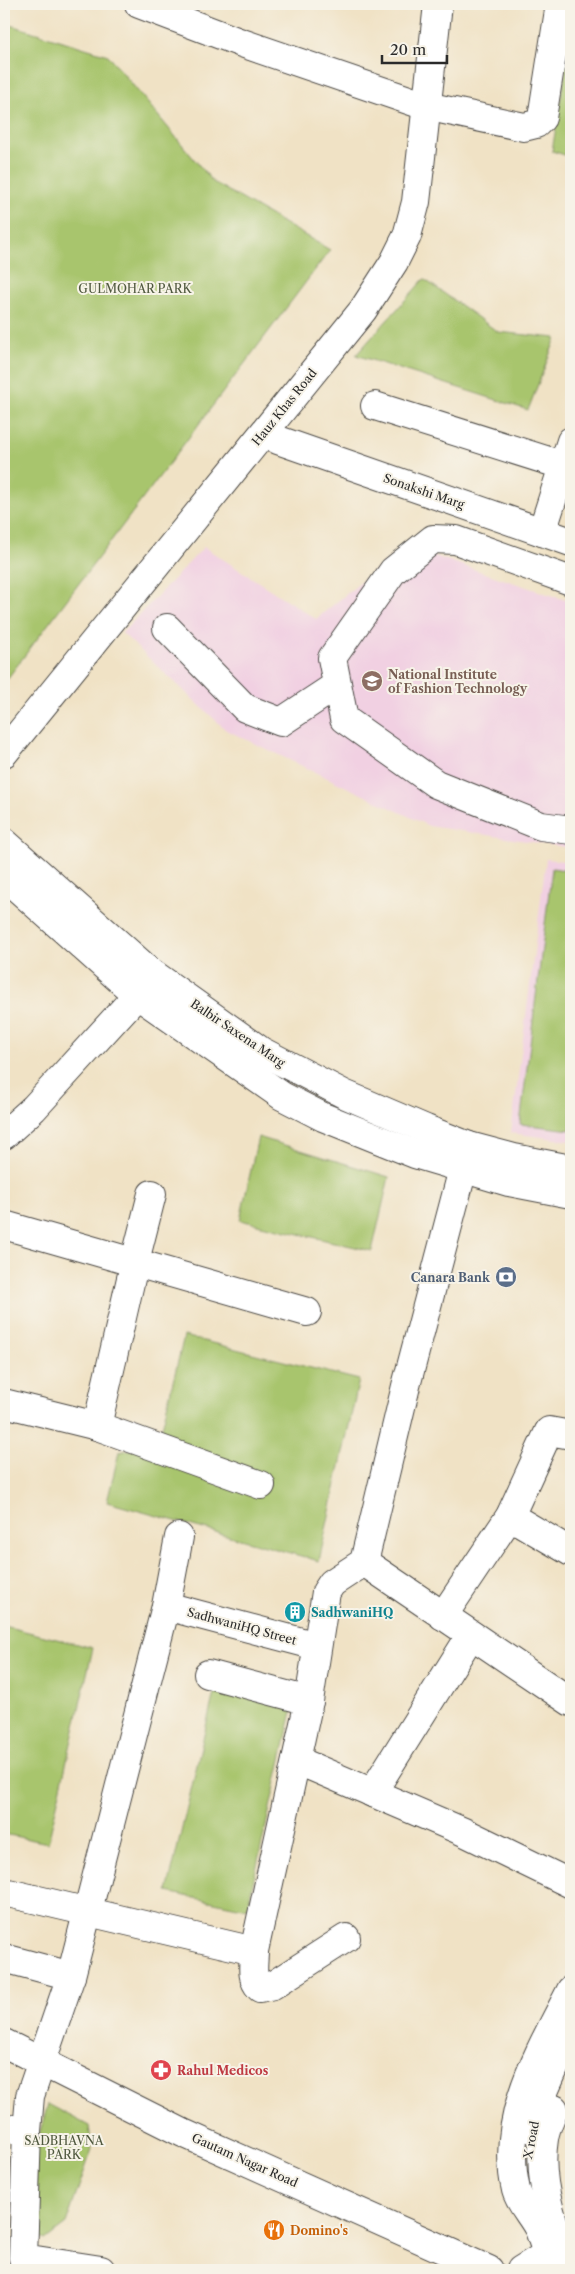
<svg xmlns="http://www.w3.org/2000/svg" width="575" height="2274" font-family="'Libre Caslon Text',serif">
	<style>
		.built { fill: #f1d0e2 }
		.green { fill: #a8c56d; stroke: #6a784c }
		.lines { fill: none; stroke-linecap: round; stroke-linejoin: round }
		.minor-casing { stroke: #494642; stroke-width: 30 }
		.minor { stroke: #fff; stroke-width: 28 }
		.labels { text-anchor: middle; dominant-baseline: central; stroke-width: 4; stroke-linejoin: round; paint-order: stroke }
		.park-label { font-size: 12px; fill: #50593f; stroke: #f7f3e8 }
		.street-label { font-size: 12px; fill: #2b2b2b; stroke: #f7f3e8 }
		.education-label { font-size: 12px; font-weight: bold; fill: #785e54; stroke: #f7f3e8; text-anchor: start }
		.service-label { font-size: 12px; font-weight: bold; fill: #4e5e75; stroke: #f7f3e8; text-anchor: end }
		.culture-label { font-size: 12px; font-weight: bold; fill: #0d838f; stroke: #f7f3e8; text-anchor: start }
		.health-label { font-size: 12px; font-weight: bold; fill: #be3a42; stroke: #f7f3e8; text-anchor: start }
		.food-label { font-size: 12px; font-weight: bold; fill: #c56008; stroke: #f7f3e8; text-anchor: start }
	</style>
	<rect width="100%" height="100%" fill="#f7f3e8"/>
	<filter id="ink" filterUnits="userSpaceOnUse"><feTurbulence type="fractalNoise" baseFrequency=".02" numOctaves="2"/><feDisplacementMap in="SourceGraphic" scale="10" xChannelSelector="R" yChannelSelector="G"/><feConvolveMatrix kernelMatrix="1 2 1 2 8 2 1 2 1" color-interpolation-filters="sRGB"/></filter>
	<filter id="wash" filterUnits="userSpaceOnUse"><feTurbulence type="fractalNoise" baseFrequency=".0096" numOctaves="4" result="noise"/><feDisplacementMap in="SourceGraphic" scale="20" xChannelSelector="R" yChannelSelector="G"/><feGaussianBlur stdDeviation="1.12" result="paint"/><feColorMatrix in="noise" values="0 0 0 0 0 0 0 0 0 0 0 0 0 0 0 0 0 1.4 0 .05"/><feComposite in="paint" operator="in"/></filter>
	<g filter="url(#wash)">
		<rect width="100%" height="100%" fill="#f0e2c5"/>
		<!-- built -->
		<g class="built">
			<path d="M 405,546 L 571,602 L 571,848 L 429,826 L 226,730 L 122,633 L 204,547 L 316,619 Z"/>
			<path d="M 546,859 L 571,862 L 571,1141 L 511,1133 Z"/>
		</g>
		<!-- green -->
		<g class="green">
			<path d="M 4,23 L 108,55 L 213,182 L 330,250 L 4,683 Z"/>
			<path d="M 571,36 L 571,157 L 552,151 Z"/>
			<path d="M 424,279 L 498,332 L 556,338 L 528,410 L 356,355 Z"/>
			<path d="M 552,868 L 571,871 L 571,1130 L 520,1124 Z"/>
			<path d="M 258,1137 L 389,1177 L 372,1251 L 240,1220 Z"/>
			<path d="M 184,1336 L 359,1380 L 319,1561 L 107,1502 L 119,1452 L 158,1444 Z"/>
			<path d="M 4,1626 L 93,1648 L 48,1843 L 4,1834 Z"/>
			<path d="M 217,1680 L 295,1698 L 247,1909 L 167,1892 Z"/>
			<path d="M 48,2104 L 89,2126 L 92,2149 L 66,2224 L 45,2240 L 18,2221 L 36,2145 Z"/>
		</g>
	</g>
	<g filter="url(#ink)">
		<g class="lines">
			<!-- minor casing -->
			<g class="minor-casing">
				<g id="minor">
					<path d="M 139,4 L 239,42 L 426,106 L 524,127 L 536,124 L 542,118 L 560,4"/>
					<path d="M 375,406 L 571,468"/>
					<path d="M 278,440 L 571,542"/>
					<path d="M 542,532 L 571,441"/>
					<path d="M 571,581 L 456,540 L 433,539 L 393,571 L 332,658 L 344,719 L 436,784 L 541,826 L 571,830"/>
					<path d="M 167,628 L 245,708 L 281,722 L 337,685"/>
					<path d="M 4,753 L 363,310 L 394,262 L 407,236 L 416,202 L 438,4"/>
					<path d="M 4,842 L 149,971 L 261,1051 L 344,1094 L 426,1129 L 469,1146 L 514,1158 L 571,1169"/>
					<path d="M 4,876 L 136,994 L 282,1096 L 323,1117 L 415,1154 L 509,1182 L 571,1194"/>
					<path d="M 4,1135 L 34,1108 L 149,982"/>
					<path d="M 4,1225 L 307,1312"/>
					<path d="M 4,1403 L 97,1426 L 261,1485"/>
					<path d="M 97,1426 L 135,1261 L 152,1194"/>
					<path d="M 510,1516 L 571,1552"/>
					<path d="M 364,1562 L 571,1702"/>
					<path d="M 166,1606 L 317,1646"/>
					<path d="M 443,1616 L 510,1516 L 549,1431 L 571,1435"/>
					<path d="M 208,1674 L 309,1701"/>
					<path d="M 296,1760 L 464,1832 L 571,1884"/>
					<path d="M 372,1793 L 471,1635"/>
					<path d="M 4,1892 L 254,1951"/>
					<path d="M 346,1938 L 273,1985 L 260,1988 C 250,1978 254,1963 254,1951 L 309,1701 L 326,1592 L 332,1583 L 364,1562 L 406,1386 L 469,1146"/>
					<path d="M 4,1958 L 71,1976"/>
					<path d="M 4,2043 L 183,2133 L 489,2270"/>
					<path d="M 554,2109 C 550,2119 545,2129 544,2139 C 539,2169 547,2205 557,2233"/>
					<path d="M 4,2128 L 27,2131"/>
					<path d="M 532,2129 L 539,2103 L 571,2030"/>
					<path d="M 532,2208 L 547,2254"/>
					<path d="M 537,2226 C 531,2215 519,2202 516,2190 C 499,2118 540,2051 571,1990"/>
					<path d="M 101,2270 L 23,2258 L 27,2131 L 30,2096 L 71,1976 L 166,1606 L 179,1537"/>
					<path d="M 521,2270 L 547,2254 L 571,2252"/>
				</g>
			</g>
			<!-- minor -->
			<use href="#minor" class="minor"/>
		</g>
	</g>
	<!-- icons -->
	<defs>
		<g id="university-disc" transform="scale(1.125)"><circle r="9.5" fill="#8d6e63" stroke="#f7f3e8"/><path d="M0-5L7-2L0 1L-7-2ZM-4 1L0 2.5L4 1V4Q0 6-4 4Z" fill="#fff"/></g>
		<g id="bank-disc" transform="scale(1.125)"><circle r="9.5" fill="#5c6f8a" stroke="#f7f3e8"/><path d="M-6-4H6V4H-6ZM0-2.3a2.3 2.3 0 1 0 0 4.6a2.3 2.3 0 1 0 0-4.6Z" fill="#fff"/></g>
		<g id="building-disc" transform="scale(1.125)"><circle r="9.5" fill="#0f9aa8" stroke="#f7f3e8"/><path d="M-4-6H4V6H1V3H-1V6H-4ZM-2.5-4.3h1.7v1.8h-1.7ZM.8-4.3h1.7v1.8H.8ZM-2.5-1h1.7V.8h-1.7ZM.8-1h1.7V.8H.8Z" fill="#fff"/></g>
		<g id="pharmacy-disc" transform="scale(1.125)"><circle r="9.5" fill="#e0444e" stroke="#f7f3e8"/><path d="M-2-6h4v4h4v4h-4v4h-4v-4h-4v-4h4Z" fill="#fff"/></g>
		<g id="restaurant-disc" transform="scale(1.125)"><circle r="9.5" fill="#e8710a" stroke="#f7f3e8"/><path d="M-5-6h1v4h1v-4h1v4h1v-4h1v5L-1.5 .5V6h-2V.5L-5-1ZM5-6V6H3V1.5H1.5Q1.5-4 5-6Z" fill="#fff"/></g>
	</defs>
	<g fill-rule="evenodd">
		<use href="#university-disc" x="372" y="681"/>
		<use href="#bank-disc" x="506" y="1277"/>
		<use href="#building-disc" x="295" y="1612"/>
		<use href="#pharmacy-disc" x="161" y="2070"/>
		<use href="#restaurant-disc" x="274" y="2230"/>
	</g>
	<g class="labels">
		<!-- park labels -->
		<g class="park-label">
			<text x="135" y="288">GULMOHAR PARK</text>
			<text x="64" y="2140">SADBHAVNA<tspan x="64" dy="14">PARK</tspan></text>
		</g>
		<!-- street labels -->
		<g class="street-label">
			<text transform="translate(284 407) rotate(-51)">Hauz Khas Road</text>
			<text transform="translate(424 491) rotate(19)">Sonakshi Marg</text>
			<text transform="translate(238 1033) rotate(34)">Balbir Saxena Marg</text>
			<text transform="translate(242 1626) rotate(15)">SadhwaniHQ Street</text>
			<text transform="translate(531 2140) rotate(-79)">X road</text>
			<text transform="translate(245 2160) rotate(24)">Gautam Nagar Road</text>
		</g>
		<!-- education labels -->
		<g class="education-label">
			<text x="388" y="674">National Institute<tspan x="388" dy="14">of Fashion Technology</tspan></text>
		</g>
		<!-- service labels -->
		<g class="service-label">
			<text x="490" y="1277">Canara Bank</text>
		</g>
		<!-- culture labels -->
		<g class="culture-label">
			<text x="311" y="1612">SadhwaniHQ</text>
		</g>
		<!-- health labels -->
		<g class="health-label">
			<text x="177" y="2070">Rahul Medicos</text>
		</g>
		<!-- food labels -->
		<g class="food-label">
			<text x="290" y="2230">Domino's</text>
		</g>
	</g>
	<!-- margin -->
	<rect width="575" height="2274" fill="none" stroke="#f7f3e8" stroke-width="20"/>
	<!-- scale -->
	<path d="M382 55v8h65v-8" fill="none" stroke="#2b2b2b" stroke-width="2.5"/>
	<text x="390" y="55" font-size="15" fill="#2b2b2b" stroke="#f7f3e8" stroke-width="4" paint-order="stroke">20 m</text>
</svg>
